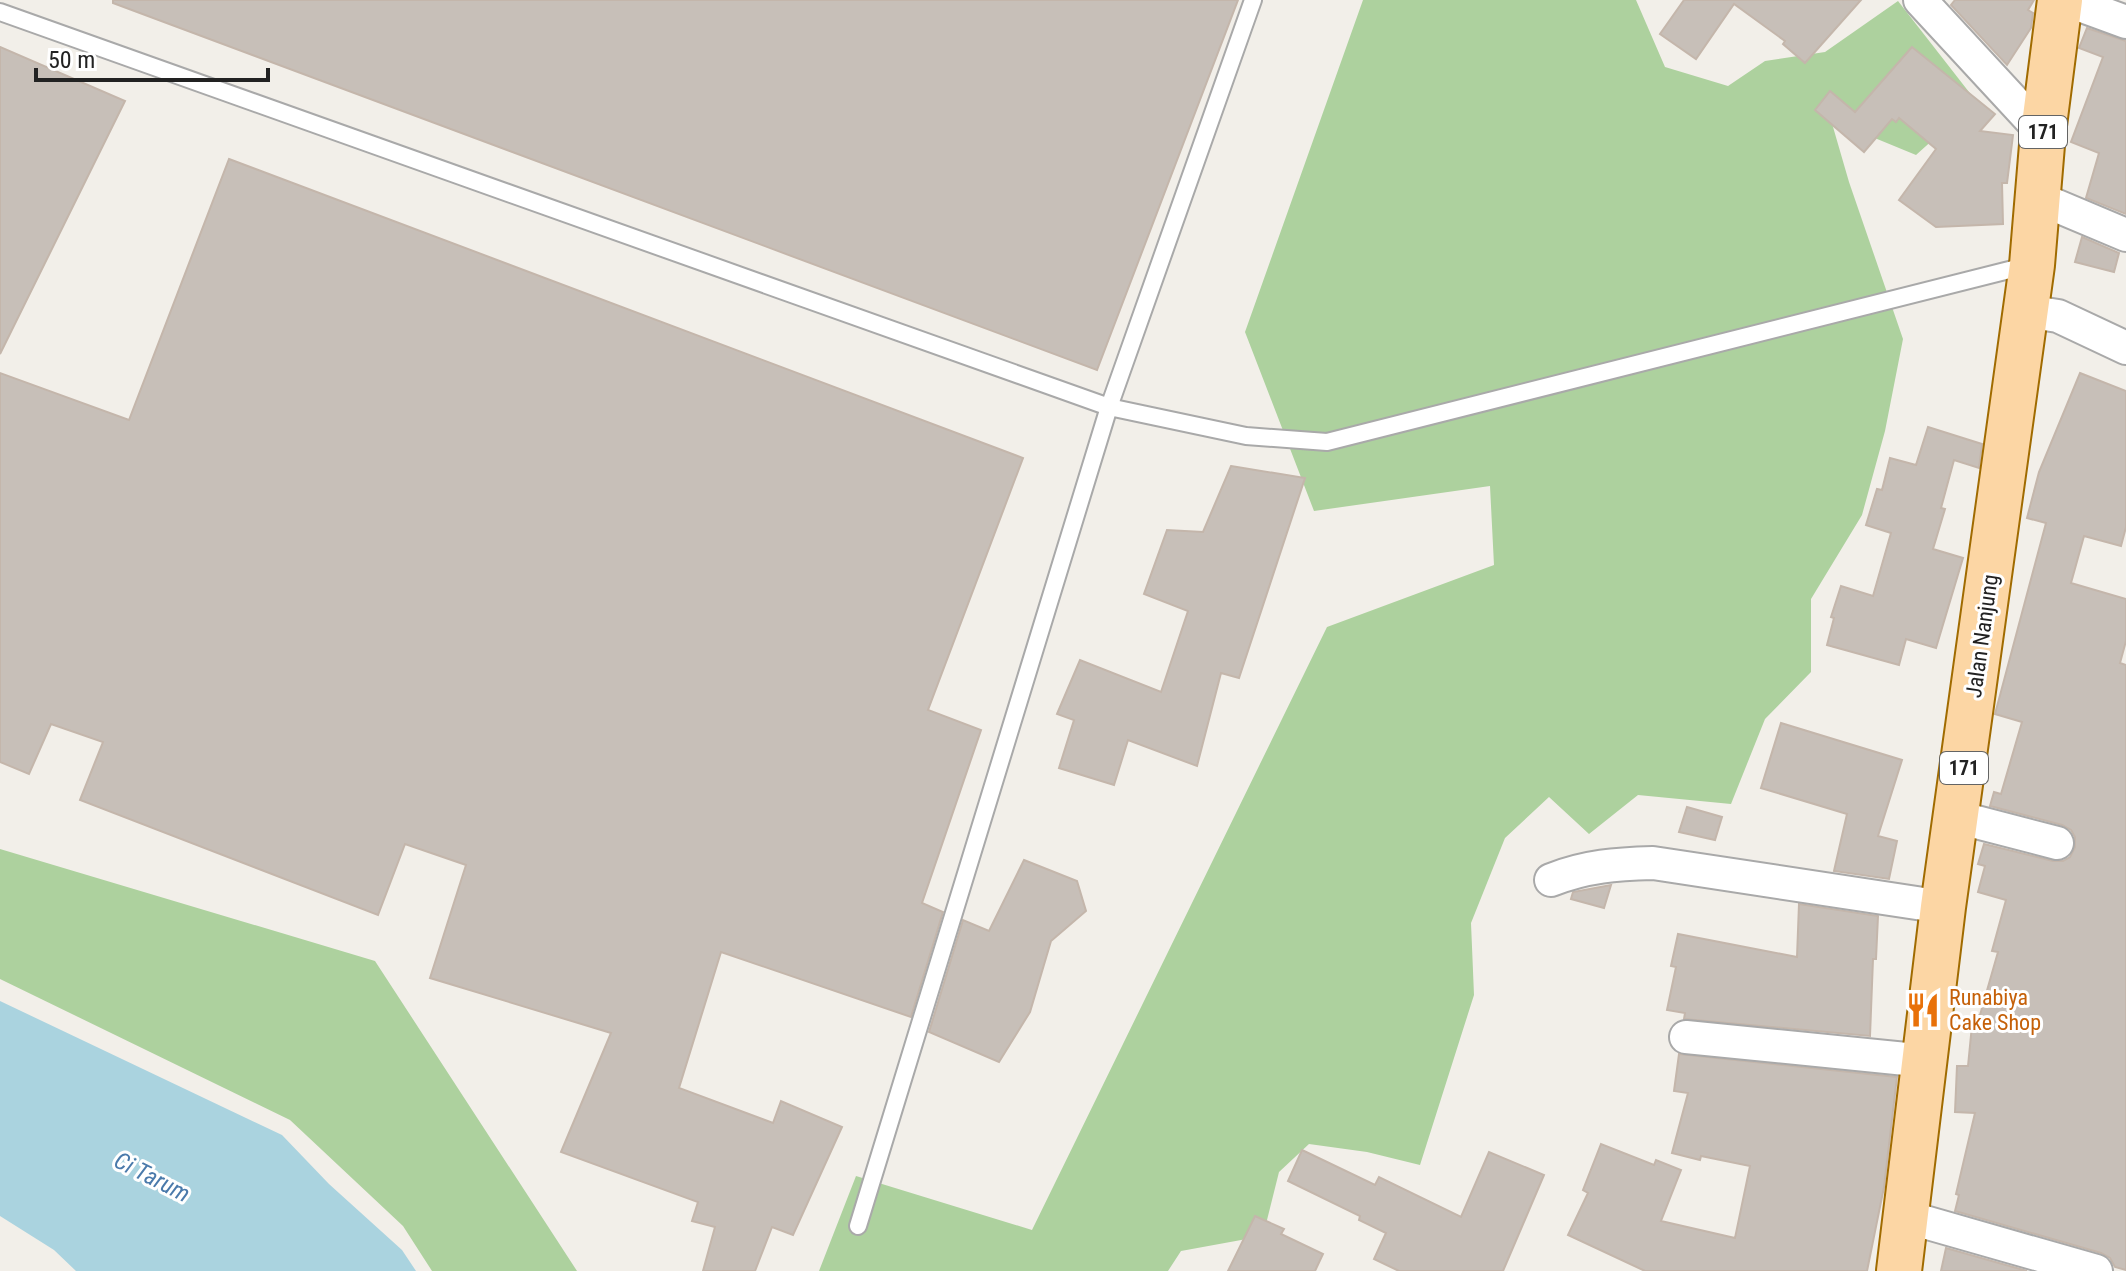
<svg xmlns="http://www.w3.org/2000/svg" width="2126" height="1271" font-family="'Roboto Condensed',sans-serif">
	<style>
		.forest { fill: #add19e }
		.water { fill: #aad3df }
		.building { fill: #c7bfb8; stroke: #c4b6ab; stroke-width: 2 }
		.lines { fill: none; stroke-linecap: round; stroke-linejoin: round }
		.lane-casing { stroke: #a9a9a9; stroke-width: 20 }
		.street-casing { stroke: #a9a9a9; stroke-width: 36 }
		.primary-casing { stroke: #a06b00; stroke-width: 48 }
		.lane { stroke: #fff; stroke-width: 16 }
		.street { stroke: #fff; stroke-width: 32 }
		.primary { stroke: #fcd6a4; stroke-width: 44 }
		.labels { text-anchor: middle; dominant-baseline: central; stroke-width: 6; stroke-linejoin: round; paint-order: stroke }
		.shield { fill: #fff; stroke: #646464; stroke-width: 2 }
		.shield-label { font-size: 20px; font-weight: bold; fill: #222 }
		.street-label { font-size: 22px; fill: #222; stroke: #fff }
		.food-label { font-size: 22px; fill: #c56008; stroke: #fff; text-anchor: start }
		.water-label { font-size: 24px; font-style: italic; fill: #4a7aab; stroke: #fff }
	</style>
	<rect width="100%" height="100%" fill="#f2efe9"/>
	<!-- forest -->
	<g class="forest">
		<path d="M 1363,0 L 1636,0 L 1665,67 L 1728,86 L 1765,61 L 1825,52 L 1898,1 L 1976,101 L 1916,155 L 1831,120 L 1849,182 L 1903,339 L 1885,431 L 1862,515 L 1811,599 L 1811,672 L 1765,719 L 1731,804 L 1638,795 L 1589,834 L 1549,797 L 1505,838 L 1471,923 L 1474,995 L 1420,1165 L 1367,1152 L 1309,1144 L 1279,1172 L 1263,1236 L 1181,1251 L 1168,1271 L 819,1271 L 856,1176 L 1032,1230 L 1327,627 L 1494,565 L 1490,486 L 1314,511 L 1245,332 Z"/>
		<path d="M 0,849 L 375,961 L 577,1271 L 432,1271 L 403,1226 L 290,1120 L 0,979 Z"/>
	</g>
	<!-- water -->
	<path class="water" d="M 0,1001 L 282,1135 L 329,1184 L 402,1250 L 416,1271 L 76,1271 L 54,1250 L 0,1216 Z"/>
	<!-- building -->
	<g class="building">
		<path d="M 113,0 L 1238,0 L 1097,370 L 113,3 Z"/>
		<path d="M 1684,0 L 1861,0 L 1805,63 L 1783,44 L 1785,41 L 1734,4 L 1696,59 L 1660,34 Z"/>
		<path d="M 1955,0 L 2034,0 L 2028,10 L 2033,13 L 2031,28 L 2007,65 L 1951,5 Z"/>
		<path d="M 2087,28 L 2126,41 L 2126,214 L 2086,198 L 2099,153 L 2071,142 L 2103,57 L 2079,48 Z"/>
		<path d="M 0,47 L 125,101 L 0,354 Z"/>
		<path d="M 1912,47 L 1995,114 L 1980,131 L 2013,135 L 2007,183 L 2002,183 L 2003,224 L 1936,227 L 1899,200 L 1936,149 L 1899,118 L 1896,122 L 1892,119 L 1864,152 L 1815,110 L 1830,91 L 1855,112 Z"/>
		<path d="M 229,159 L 1023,458 L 928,710 L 981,730 L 922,903 L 943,912 L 911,1017 L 721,952 L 679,1088 L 773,1123 L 781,1101 L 842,1127 L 793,1235 L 772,1227 L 755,1271 L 703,1271 L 715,1227 L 692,1221 L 698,1202 L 561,1152 L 611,1033 L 430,978 L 466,865 L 405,844 L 378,915 L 80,800 L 103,742 L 51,724 L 29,774 L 0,762 L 0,373 L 129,420 Z"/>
		<path d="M 2082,237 L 2119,253 L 2114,272 L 2075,262 Z"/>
		<path d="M 2080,373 L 2126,391 L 2126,527 L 2121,546 L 2084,536 L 2071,583 L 2126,599 L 2126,641 L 2120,663 L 2126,665 L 2126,1270 L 2115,1267 L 2110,1258 L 2101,1253 L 1955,1211 L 1959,1195 L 1956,1194 L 1975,1113 L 1955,1112 L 1957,1066 L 1968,1066 L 1973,1015 L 1980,1015 L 1998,952 L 1992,951 L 2006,900 L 1978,892 L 1985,866 L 1978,864 L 1984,844 L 2053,861 L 2063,861 L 2070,857 L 2075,847 L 2075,837 L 2071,830 L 2062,825 L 1990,806 L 1994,792 L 2001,794 L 2022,722 L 1995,714 L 2046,523 L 2027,518 L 2039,472 Z"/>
		<path d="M 1928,427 L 1982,444 L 1979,468 L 1954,460 L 1941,508 L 1945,509 L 1933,549 L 1963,558 L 1936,648 L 1906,639 L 1899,665 L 1827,645 L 1834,618 L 1831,617 L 1841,586 L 1873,596 L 1891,533 L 1866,525 L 1877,489 L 1882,490 L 1890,458 L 1916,465 Z"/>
		<path d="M 1231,466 L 1305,478 L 1239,678 L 1221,673 L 1197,766 L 1128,740 L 1114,785 L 1059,768 L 1074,720 L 1057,714 L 1080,660 L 1161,692 L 1188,611 L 1144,594 L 1167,530 L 1203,532 Z"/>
		<path d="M 1781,723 L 1902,760 L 1878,836 L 1897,841 L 1889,879 L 1834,871 L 1847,814 L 1761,788 Z"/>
		<path d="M 1687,807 L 1722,817 L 1715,840 L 1679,832 Z"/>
		<path d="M 1024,860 L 1077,881 L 1086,911 L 1051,941 L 1030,1012 L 999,1062 L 929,1032 L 963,920 L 989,931 Z"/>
		<path d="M 1611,885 L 1604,908 L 1571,899 L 1573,892 Z"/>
		<path d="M 1799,904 L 1878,916 L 1876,959 L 1873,959 L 1870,1036 L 1684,1019 L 1685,1013 L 1667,1010 L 1676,967 L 1671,966 L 1678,934 L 1797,957 Z"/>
		<path d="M 1679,1054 L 1897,1077 L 1884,1187 L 1867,1271 L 1645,1271 L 1568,1235 L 1588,1193 L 1583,1190 L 1601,1144 L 1654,1165 L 1656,1160 L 1681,1170 L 1661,1221 L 1735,1238 L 1750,1166 L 1701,1156 L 1700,1160 L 1672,1153 L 1688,1093 L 1674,1091 Z"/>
		<path d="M 1302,1150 L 1375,1185 L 1379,1177 L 1461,1217 L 1489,1152 L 1544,1175 L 1503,1271 L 1399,1271 L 1374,1259 L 1386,1233 L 1359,1220 L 1360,1216 L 1288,1181 Z"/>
		<path d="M 1255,1216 L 1284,1229 L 1281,1234 L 1323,1254 L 1315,1271 L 1228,1271 Z"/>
		<path d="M 1946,1248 L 2027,1271 L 1941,1271 Z"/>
	</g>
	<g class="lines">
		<!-- lane casing -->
		<g class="lane-casing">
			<g id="lane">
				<path d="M 0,12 L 1109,407 L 1246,436 L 1327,442 L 2029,265"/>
				<path d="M 858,1226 L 1109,407 L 1253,0"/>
			</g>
		</g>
		<!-- street casing -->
		<g class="street-casing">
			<g id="street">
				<path d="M 1920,0 L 2043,133"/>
				<path d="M 2066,0 L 2126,22"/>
				<path d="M 2038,198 L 2126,235"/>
				<path d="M 2026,311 L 2058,316 L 2126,348"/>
				<path d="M 1957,817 L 2057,843"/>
				<path d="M 1551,880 C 1586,866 1617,864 1653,863 L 1943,907"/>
				<path d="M 1686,1037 L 1926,1061"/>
				<path d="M 1907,1217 L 2096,1271"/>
			</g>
		</g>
		<!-- primary casing -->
		<g class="primary-casing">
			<path id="primary" d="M 1899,1271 L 1943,907 L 2032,265 L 2043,133 L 2060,0"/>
		</g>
		<!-- lane -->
		<use href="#lane" class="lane"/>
		<!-- street -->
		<use href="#street" class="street"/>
		<!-- primary -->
		<use href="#primary" class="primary"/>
	</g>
	<!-- icons -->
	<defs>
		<g id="restaurant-bare" transform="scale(2.76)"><path d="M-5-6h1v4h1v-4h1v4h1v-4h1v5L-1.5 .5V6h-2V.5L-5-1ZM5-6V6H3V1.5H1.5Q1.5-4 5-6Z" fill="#e8710a" stroke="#fff" stroke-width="2.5" paint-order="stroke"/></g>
	</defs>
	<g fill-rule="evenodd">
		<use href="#restaurant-bare" x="1923" y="1010"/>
	</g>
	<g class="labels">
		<!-- shield labels -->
		<g class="shield">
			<rect x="2019" y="116" width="48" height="32" rx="6"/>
			<rect x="1940" y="752" width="48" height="32" rx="6"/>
		</g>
		<g class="shield-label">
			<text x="2043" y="132">171</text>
			<text x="1964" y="768">171</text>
		</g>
		<!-- street labels -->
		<g class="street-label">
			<text transform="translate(1982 636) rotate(-82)">Jalan Nanjung</text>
		</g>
		<!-- food labels -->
		<g class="food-label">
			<text x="1949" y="997">Runabiya<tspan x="1949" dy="25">Cake Shop</tspan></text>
		</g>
		<!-- water labels -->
		<g class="water-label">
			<text transform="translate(152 1177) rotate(27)">Ci Tarum</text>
		</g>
	</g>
	<!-- scale -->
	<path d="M36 68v12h232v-12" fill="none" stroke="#222222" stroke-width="4"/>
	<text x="48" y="68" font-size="24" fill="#222222" stroke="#ffffff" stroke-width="6" paint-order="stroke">50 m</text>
</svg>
